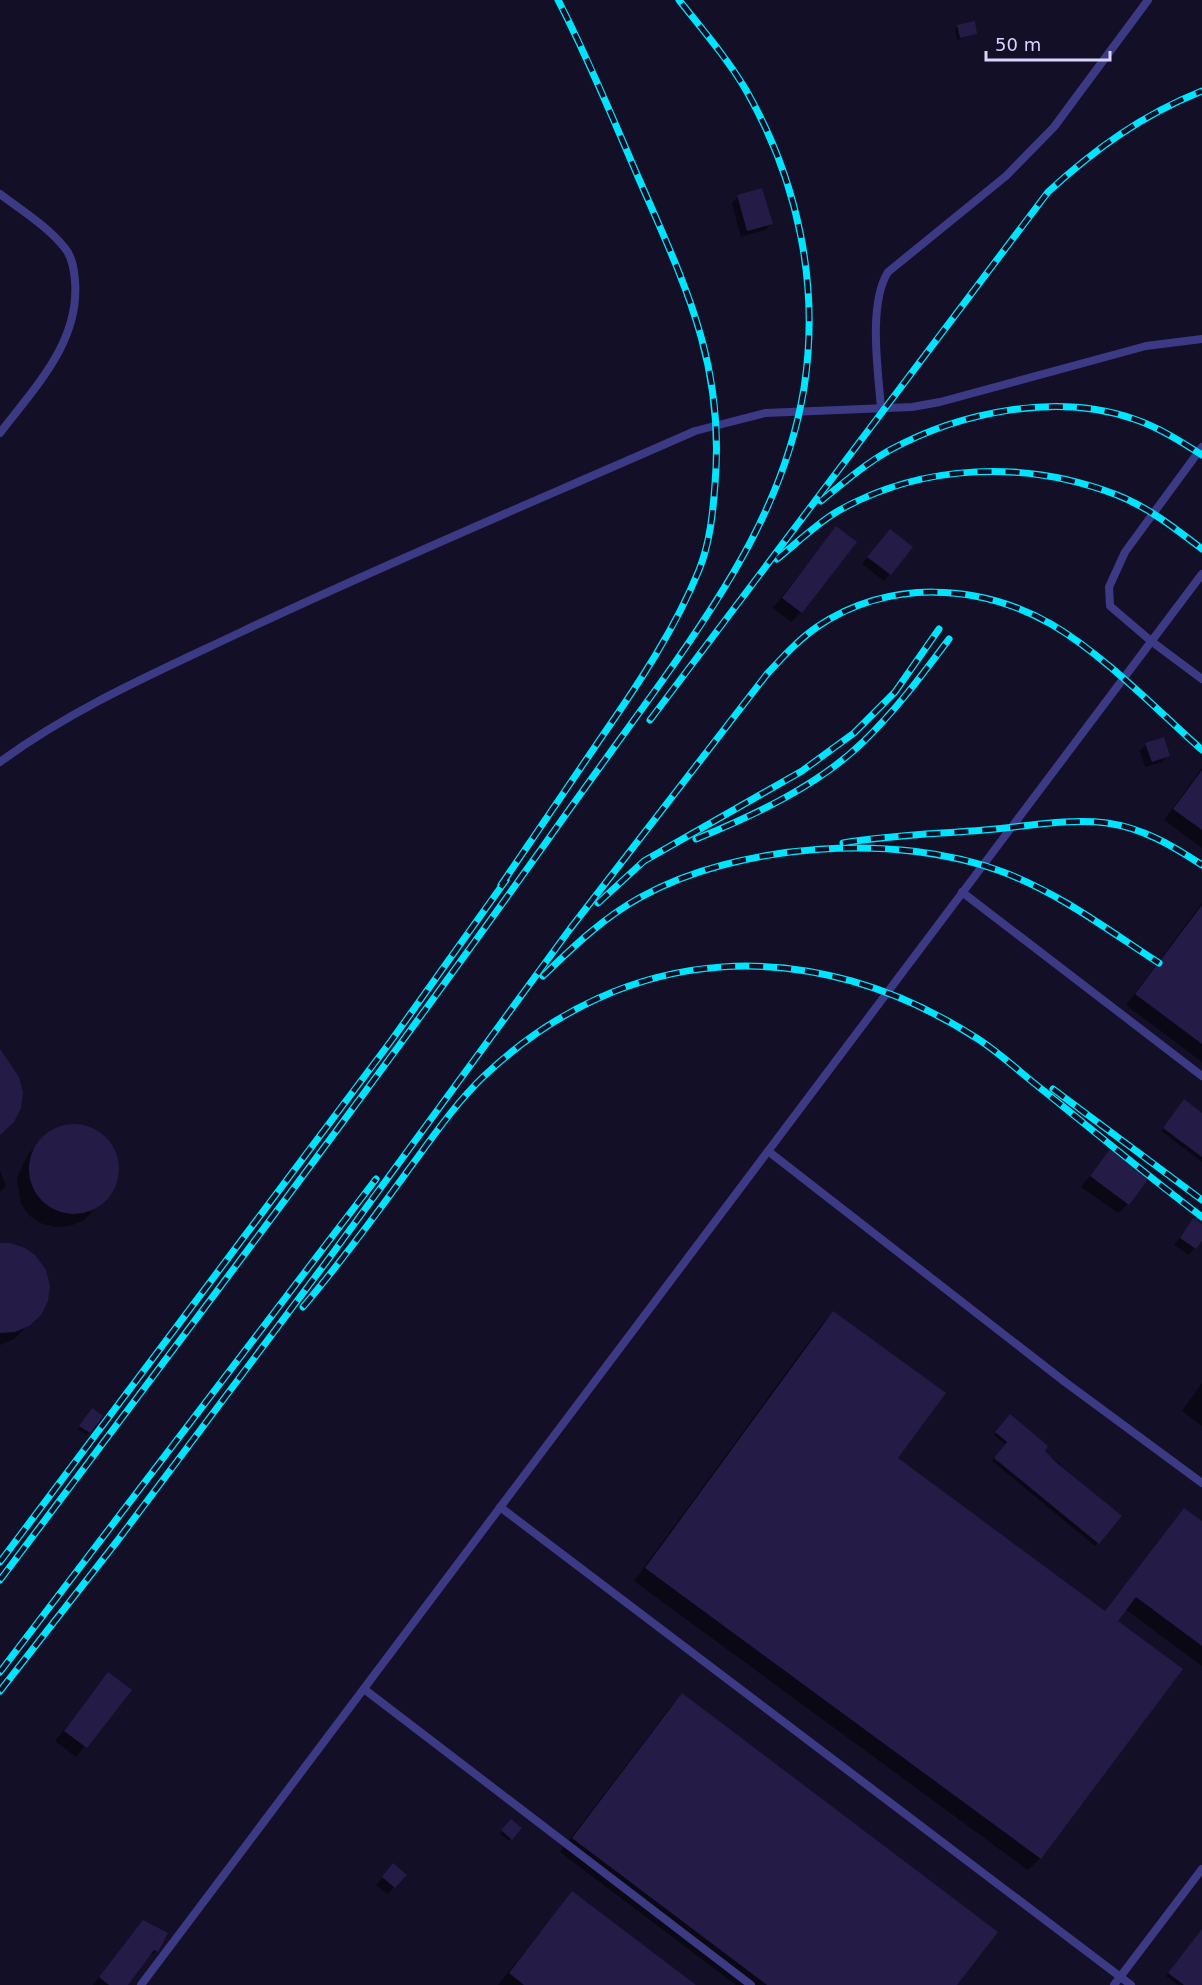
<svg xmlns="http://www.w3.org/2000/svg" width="1202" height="1985" font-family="'DejaVu Sans',sans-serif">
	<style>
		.shadow { fill: #0007 }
		.building { fill: #241b47 }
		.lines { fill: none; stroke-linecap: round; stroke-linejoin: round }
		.lane { stroke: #3d3a85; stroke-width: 8 }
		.rail-casing { stroke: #00e5ff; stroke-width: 7 }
		.rail { stroke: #130f26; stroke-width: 4.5; stroke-dasharray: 14; stroke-linecap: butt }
	</style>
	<rect width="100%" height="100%" fill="#130f26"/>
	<!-- shadow -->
	<g class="shadow">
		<path d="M 958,26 L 976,33 L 957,40 L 955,29 Z"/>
		<path d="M 738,197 L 771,224 L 765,230 L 741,237 L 732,203 Z"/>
		<path d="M 836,528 L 801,612 L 791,622 L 773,608 Z"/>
		<path d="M 883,537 L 911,547 L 884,581 L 862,564 Z"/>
		<path d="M 1146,745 L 1168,755 L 1162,762 L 1145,767 L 1140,751 Z"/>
		<path d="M 1202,768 L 1202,848 L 1164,820 Z"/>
		<path d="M 1202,903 L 1202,1062 L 1126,1005 Z"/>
		<path d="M 1182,1104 L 1202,1114 L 1202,1162 L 1161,1131 Z"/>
		<path d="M 66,1126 L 80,1126 L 94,1130 L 107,1140 L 115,1152 L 118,1167 L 116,1182 L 109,1195 L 84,1220 L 70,1226 L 55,1227 L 40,1223 L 29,1215 L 21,1204 L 17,1178 L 28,1154 L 54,1131 Z"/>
		<path d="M 1111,1150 L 1128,1204 L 1118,1213 L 1081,1187 Z"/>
		<path d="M 0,1171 L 6,1186 L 0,1192 Z"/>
		<path d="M 1194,1220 L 1202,1226 L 1202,1238 L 1189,1255 L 1174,1245 Z"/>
		<path d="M 0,1245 L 39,1314 L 14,1339 L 0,1345 Z"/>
		<path d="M 833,1313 L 896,1458 L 1104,1612 L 1184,1510 L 1202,1523 L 1202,1666 L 1125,1609 L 1116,1621 L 1040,1858 L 1028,1870 L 634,1581 L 821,1325 Z"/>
		<path d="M 1202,1383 L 1202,1426 L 1182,1411 Z"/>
		<path d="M 90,1413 L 101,1416 L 86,1435 L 78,1429 Z"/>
		<path d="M 1007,1419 L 1120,1516 L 1095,1546 L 992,1461 L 1006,1445 L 994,1435 Z"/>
		<path d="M 108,1674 L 130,1690 L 76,1757 L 55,1741 Z"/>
		<path d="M 682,1695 L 956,1985 L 736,1985 L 560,1852 L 669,1709 Z"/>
		<path d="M 511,1821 L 520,1828 L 509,1841 L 500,1834 Z"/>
		<path d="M 387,1872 L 404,1875 L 388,1894 L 376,1885 Z"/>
		<path d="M 572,1893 L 693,1985 L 498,1985 Z"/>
		<path d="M 143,1921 L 157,1951 L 146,1958 L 126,1985 L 93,1985 Z"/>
		<path d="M 1195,1939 L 1202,1940 L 1202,1985 L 1178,1985 L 1166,1976 Z"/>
	</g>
	<!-- building -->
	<g class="building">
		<path d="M 975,21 L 977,34 L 960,38 L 957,25 Z"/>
		<path d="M 762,188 L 773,224 L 747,231 L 737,195 Z"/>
		<path d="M 836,526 L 857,542 L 802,613 L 782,598 Z"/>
		<path d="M 890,529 L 913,547 L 891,575 L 867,557 Z"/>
		<path d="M 1164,737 L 1170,756 L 1152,762 L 1145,743 Z"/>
		<path d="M 1202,770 L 1202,830 L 1173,809 Z"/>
		<path d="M 1202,905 L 1202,1044 L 1135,994 Z"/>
		<path d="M 0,1049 L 19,1077 L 23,1092 L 21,1108 L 14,1122 L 0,1135 Z"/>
		<path d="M 1184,1099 L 1202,1113 L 1202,1157 L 1163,1128 Z"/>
		<circle cx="74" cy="1169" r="45"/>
		<path d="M 1111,1148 L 1150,1177 L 1129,1205 L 1090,1176 Z"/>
		<path d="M 1193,1218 L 1202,1224 L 1202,1241 L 1196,1249 L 1180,1238 Z"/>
		<path d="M 0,1243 L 10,1243 L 25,1248 L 35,1255 L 46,1270 L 50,1286 L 48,1301 L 41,1315 L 29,1326 L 15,1332 L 0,1333 Z"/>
		<path d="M 833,1311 L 946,1393 L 898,1458 L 1105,1611 L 1184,1508 L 1202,1521 L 1202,1646 L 1136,1597 L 1118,1621 L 1183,1669 L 1041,1859 L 645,1568 Z"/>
		<path d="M 92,1408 L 103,1416 L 90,1433 L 79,1426 Z"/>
		<path d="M 1010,1414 L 1048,1446 L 1045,1451 L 1057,1463 L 1122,1516 L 1099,1544 L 994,1458 L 1007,1442 L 995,1432 Z"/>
		<path d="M 108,1672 L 132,1690 L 87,1748 L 64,1731 Z"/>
		<path d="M 682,1693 L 998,1932 L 957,1985 L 767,1985 L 572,1838 Z"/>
		<path d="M 511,1819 L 522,1828 L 512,1840 L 501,1830 Z"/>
		<path d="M 393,1863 L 407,1875 L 395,1888 L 382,1877 Z"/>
		<path d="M 572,1891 L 696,1985 L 524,1985 L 509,1973 Z"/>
		<path d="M 143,1920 L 168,1933 L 158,1952 L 154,1950 L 128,1985 L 109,1985 L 99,1977 Z"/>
		<path d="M 1202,1929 L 1202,1985 L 1184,1985 L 1168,1973 Z"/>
	</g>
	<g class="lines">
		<!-- lane -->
		<g class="lane">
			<path d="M 0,194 C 21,210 47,226 64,247 C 72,256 74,268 75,281 C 80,342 35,387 0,433"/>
			<path d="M 881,408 C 878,370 868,304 888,272 L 1006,176 L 1054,127 L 1148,0"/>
			<path d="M 1202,447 L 1125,552 L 1109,587 L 1110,606 L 1151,641 L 1202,679"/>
			<path d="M 0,762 C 73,708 157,672 239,633 C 389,562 543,498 695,431 L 765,413 L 912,407 L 940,402 L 1146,346 L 1202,339"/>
			<path d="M 962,892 L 1202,1076"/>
			<path d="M 768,1151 L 1065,1382 L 1202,1483"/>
			<path d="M 500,1507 L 1131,1985"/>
			<path d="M 364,1689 L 751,1985"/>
			<path d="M 141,1985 L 1202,574"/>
			<path d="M 1114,1985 L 1202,1869"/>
		</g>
		<!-- rail casing -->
		<g class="rail-casing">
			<g id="rail">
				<path d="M 821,501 C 843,483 865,464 890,450 C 960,412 1057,392 1134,419 C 1158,427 1180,441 1202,455"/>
				<path d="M 777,559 C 797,543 816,524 838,511 C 923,463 1027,460 1117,495 C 1148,507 1176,529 1202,549"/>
				<path d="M 650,720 L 1048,192 C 1095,149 1142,115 1202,91"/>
				<path d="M 696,839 C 753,816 819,785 863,742 C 896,710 922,675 949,639"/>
				<path d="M 843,843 C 890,835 937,834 984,830 C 1024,827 1067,818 1107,823 C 1143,828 1173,846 1202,865"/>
				<path d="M 501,885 C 535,835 569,785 603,735 C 639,683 675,629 699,570 C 710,543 713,512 715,484 C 725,364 685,285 639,179 C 613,119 588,58 558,0"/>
				<path d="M 598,903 L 644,861 L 802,771 L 854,733 L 895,692 L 939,629"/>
				<path d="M 543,976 C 573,947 604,917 641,897 C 739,843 898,832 1003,872 C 1059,893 1108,930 1159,963"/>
				<path d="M 1053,1089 L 1202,1200"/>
				<path d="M 303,1307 C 340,1263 375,1216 409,1169 C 432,1138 455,1104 483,1077 C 627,940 813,933 978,1039 C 1001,1054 1022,1074 1044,1091 C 1096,1133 1148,1176 1202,1217"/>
				<path d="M 0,1562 L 391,1041 L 506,880"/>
				<path d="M 0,1580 C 184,1335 369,1091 547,841 C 585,787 624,734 662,681 C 726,591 786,499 804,388 C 820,285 798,181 746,90 C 727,58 702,29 679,0"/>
				<path d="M 0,1672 L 376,1179"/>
				<path d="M 0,1691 L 118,1540 L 330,1257 L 570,929 L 767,674 C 783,657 798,640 817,627 C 888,579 979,583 1051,624 C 1104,655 1156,709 1202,750"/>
			</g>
		</g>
		<!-- rail -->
		<use href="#rail" class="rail"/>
	</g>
	<!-- scale -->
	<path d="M986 51v9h124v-9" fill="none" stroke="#d9d4ff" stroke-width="3"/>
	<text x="995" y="51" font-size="18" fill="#d9d4ff" stroke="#130f26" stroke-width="4.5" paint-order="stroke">50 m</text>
</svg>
